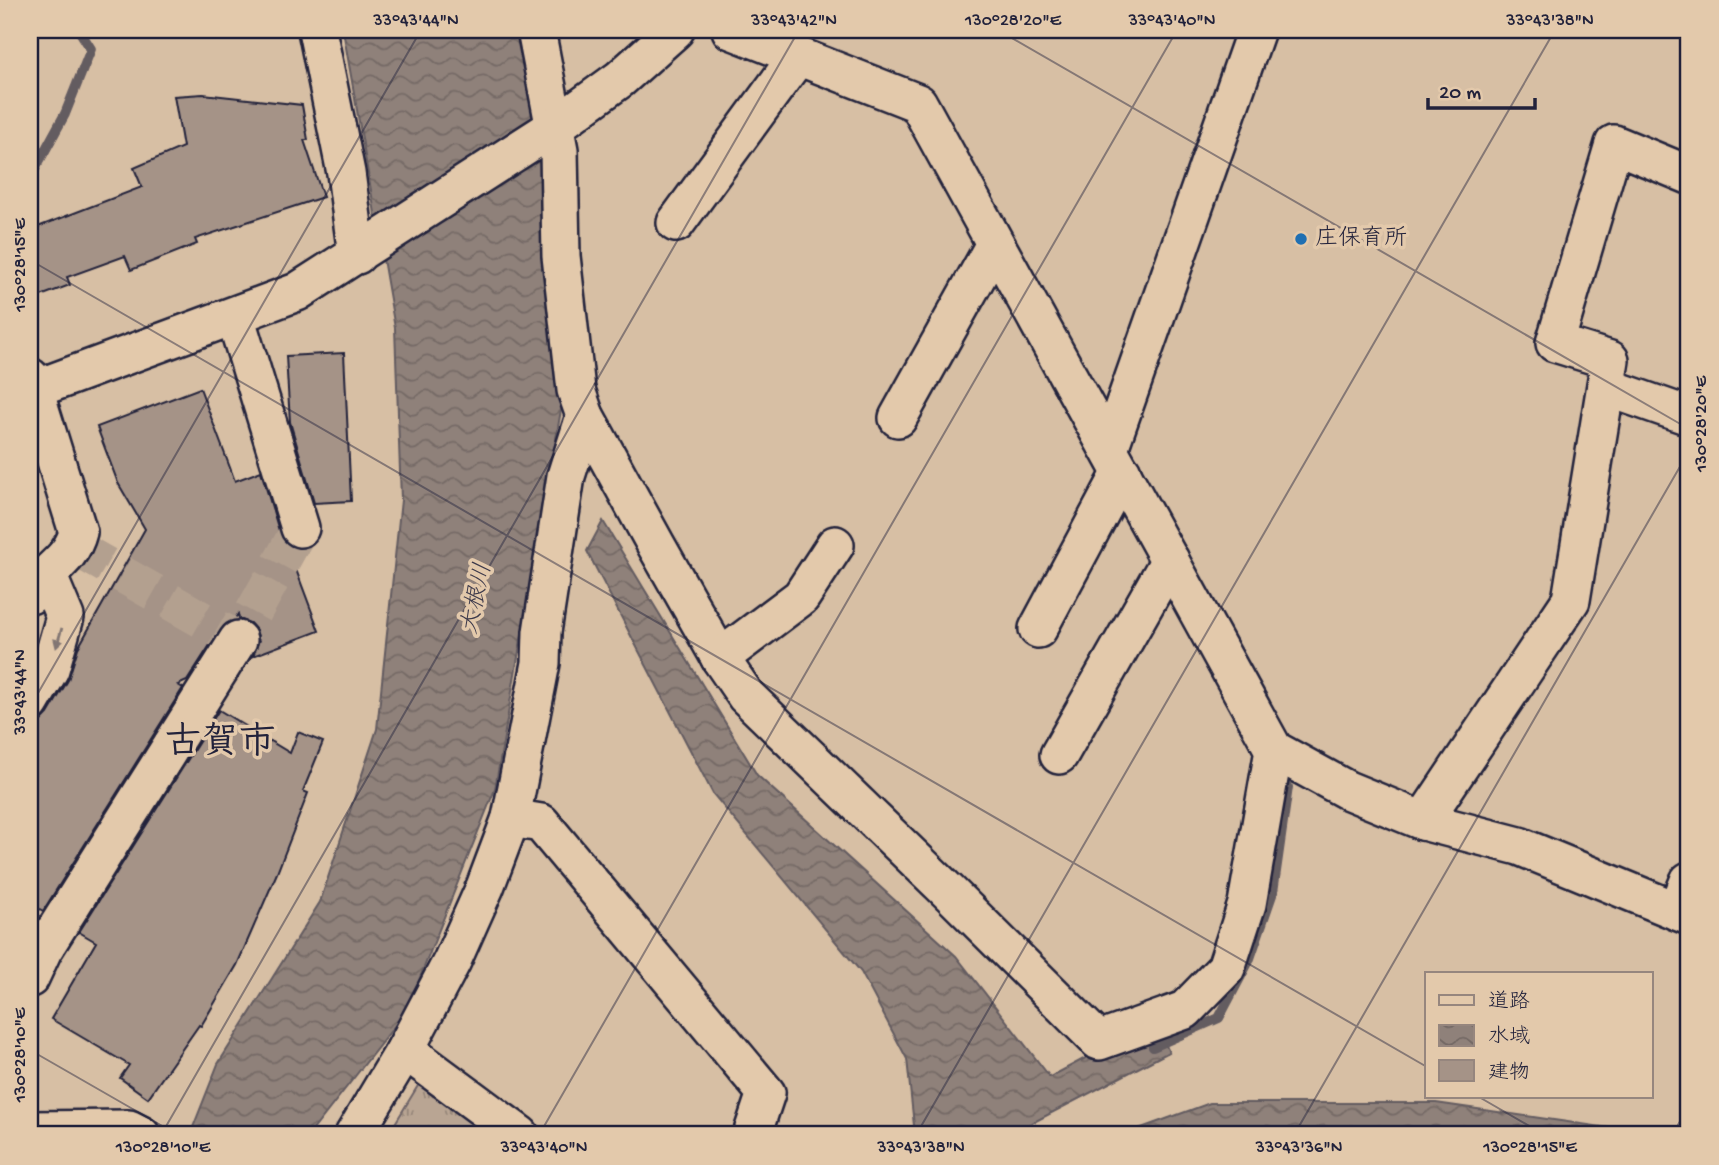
<svg xmlns="http://www.w3.org/2000/svg" width="1719" height="1165" font-family="'Gochi Hand','Klee One',sans-serif">
	<style>
		.grass { fill: url(#grass-tufts); stroke: #6e6467; stroke-width: 2 }
		.water { fill: url(#water-waves); stroke: #635b61; stroke-width: 2 }
		.lines { fill: none; stroke-linecap: round; stroke-linejoin: round }
		.stream { stroke: #635b61; stroke-width: 10 }
		.building { fill: #a59387; stroke: #22223b; stroke-width: 2 }
		.minor-tunnel { stroke: #b3a08f; stroke-width: 37; stroke-dasharray: 37 18; stroke-linecap: butt }
		.minor-casing { stroke: #22223b; stroke-width: 42 }
		.minor { stroke: #e3c9ab; stroke-width: 37 }
		.oneway { fill: #827673 }
		.ticks { fill: none; stroke: #22223b; stroke-width: 2; stroke-opacity: 0.45 }
		.poi-dot { fill: #1f6fb2; stroke: #e3c9ab; stroke-width: 2.5 }
		.labels { text-anchor: middle; dominant-baseline: central; stroke-width: 7; stroke-linejoin: round; paint-order: stroke }
		.poi-label { font-size: 23px; fill: #22223b; stroke: #e3c9ab; text-anchor: start }
		.water-label { font-size: 24px; font-style: italic; fill: #3d3a4b; stroke: #e3c9ab }
		.town-label { font-size: 37px; font-weight: bold; fill: #22223b; stroke: #e3c9ab }
		.neatline { fill: none; stroke: #22223b; stroke-width: 2.5 }
		.ticks-label { font-size: 18px; text-anchor: middle; fill: #22223b }
	</style>
	<defs>
		<pattern id="grass-tufts" width="24" height="20" patternUnits="userSpaceOnUse" patternTransform="scale(1.75)"><rect width="24" height="20" fill="#b9a593"/><path d="M3 7l-1-3M5 7V3M7 7l1-3M15 17l-1-3M17 17v-4M19 17l1-3" fill="none" stroke="#968679"/></pattern>
		<pattern id="water-waves" width="16" height="10" patternUnits="userSpaceOnUse" patternTransform="scale(1.75)"><rect width="16" height="10" fill="#8f817a"/><path d="M0 5q4-4 8 0t8 0" fill="none" stroke="#746965"/></pattern>
	</defs>
	<rect width="100%" height="100%" fill="#d7bfa4"/>
	<filter id="ink" filterUnits="userSpaceOnUse"><feTurbulence type="fractalNoise" baseFrequency=".0143" numOctaves="2"/><feDisplacementMap in="SourceGraphic" scale="14" xChannelSelector="R" yChannelSelector="G"/><feConvolveMatrix kernelMatrix="1 2 1 2 8 2 1 2 1" color-interpolation-filters="sRGB"/></filter>
	<g filter="url(#ink)">
		<!-- grass -->
		<path class="grass" d="M 419,1084 L 436,1084 L 482,1124 L 473,1135 L 388,1135 Z"/>
		<!-- water -->
		<g class="water">
			<path d="M 343,30 L 516,30 L 547,177 L 561,410 L 495,789 L 407,1010 L 309,1135 L 190,1135 L 218,1064 L 320,902 L 377,729 L 401,500 L 395,328 Z"/>
			<path d="M 603,521 L 757,775 L 956,956 L 1050,1077 L 1155,1021 L 1169,1052 L 1009,1135 L 915,1135 L 907,1059 L 861,972 L 713,794 L 587,551 Z"/>
			<path d="M 1210,1103 L 1436,1103 L 1657,1135 L 1122,1135 Z"/>
		</g>
		<g class="lines">
			<!-- stream -->
			<g class="stream">
				<path d="M 30,178 L 65,114 L 91,49 L 79,30"/>
				<path d="M 1153,1047 L 1219,1018 L 1249,961 L 1273,892 L 1288,787"/>
			</g>
		</g>
		<!-- building -->
		<g class="building">
			<path d="M 203,94 L 302,105 L 308,140 L 304,140 L 323,197 L 195,239 L 197,244 L 131,270 L 125,256 L 67,277 L 70,285 L 30,300 L 30,230 L 142,187 L 134,168 L 183,147 L 174,96 Z"/>
			<path d="M 344,353 L 351,501 L 314,503 L 290,422 L 286,356 Z"/>
			<path d="M 200,388 L 235,481 L 261,471 L 280,534 L 286,543 L 319,631 L 253,656 L 259,640 L 256,630 L 250,623 L 239,619 L 238,614 L 234,620 L 228,622 L 221,628 L 187,681 L 178,685 L 183,688 L 43,911 L 30,903 L 30,729 L 34,723 L 41,721 L 48,714 L 68,680 L 78,648 L 145,529 L 118,483 L 97,427 Z"/>
			<path d="M 219,710 L 290,753 L 298,732 L 323,742 L 303,791 L 308,793 L 277,873 L 237,965 L 201,1026 L 199,1025 L 148,1098 L 120,1078 L 129,1065 L 51,1019 L 96,942 L 79,932 Z"/>
		</g>
		<g class="lines">
			<!-- minor-tunnel -->
			<path class="minor-tunnel" d="M 74,547 L 238,640 L 300,528"/>
			<!-- minor casing -->
			<g class="minor-casing">
				<g id="minor">
					<path d="M 317,30 L 346,173 L 357,255"/>
					<path d="M 536,30 L 559,150 L 561,256 L 576,390 L 585,416 L 656,545 L 720,658 L 746,696 L 951,894 L 1099,1041 L 1185,1010 L 1226,968 L 1247,904 L 1274,750"/>
					<path d="M 731,30 L 918,103 L 1274,750 L 1347,790 L 1423,821 L 1519,846 L 1689,916"/>
					<path d="M 676,223 L 798,56"/>
					<path d="M 235,316 L 300,528"/>
					<path d="M 30,377 L 78,532 C 70,563 45,569 30,595"/>
					<path d="M 1606,387 L 1689,416"/>
					<path d="M 30,391 L 297,292 L 554,127 L 620,79 L 675,30"/>
					<path d="M 898,418 L 995,244"/>
					<path d="M 1109,449 L 1256,30"/>
					<path d="M 1038,629 L 1122,472"/>
					<path d="M 720,658 L 801,597 L 835,545"/>
					<path d="M 30,703 L 50,669 L 65,617 L 47,574"/>
					<path d="M 1059,755 L 1170,560"/>
					<path d="M 511,818 L 541,823 L 766,1093 L 752,1135"/>
					<path d="M 1423,821 L 1571,600 L 1610,360 L 1555,343 L 1614,144 L 1689,175"/>
					<path d="M 1677,911 L 1689,881"/>
					<path d="M 30,978 L 43,950 L 238,640"/>
					<path d="M 405,1050 L 520,1135"/>
					<path d="M 30,1130 L 129,1129 L 141,1135"/>
					<path d="M 354,1135 L 405,1050 L 452,961 L 485,887 L 511,818 L 541,663 L 542,632 L 566,476 L 585,416"/>
				</g>
			</g>
			<!-- minor -->
			<use href="#minor" class="minor"/>
		</g>
		<!-- one-way arrows -->
		<defs><path id="oneway-solid" d="M-6-.8H1V-3.2L6.5 0L1 3.2V.8H-6Z" transform="scale(1.75)"/></defs>
		<use class="oneway" href="#oneway-solid" transform="translate(59 638) rotate(106)"/>
	</g>
	<!-- ticks -->
	<path class="ticks" d="M 998,30 L 1689,429M 30,53 L 43,30M 30,260 L 1427,1067M 30,707 L 421,30M 30,1050 L 178,1135M 1479,1097 L 1545,1135M 161,1135 L 799,30M 539,1135 L 1177,30M 916,1135 L 1555,30M 1294,1135 L 1689,451M 1672,1135 L 1689,1106"/>
	<!-- markers -->
	<circle class="poi-dot" cx="1301" cy="239" r="7"/>
	<g class="labels">
		<!-- poi labels -->
		<g class="poi-label">
			<text x="1315" y="239">庄保育所</text>
		</g>
		<!-- water labels -->
		<g class="water-label">
			<text transform="translate(478 599) rotate(-78)">大根川</text>
		</g>
		<!-- town labels -->
		<g class="town-label">
			<text x="220" y="745">古賀市</text>
		</g>
	</g>
	<!-- margin -->
	<rect width="1719" height="1165" fill="none" stroke="#e3c9ab" stroke-width="77"/>
	<!-- legend -->
	<rect x="1425" y="972" width="228" height="126" fill="#e3c9ab" stroke="#96867e" stroke-width="2"/>
	<rect x="1439" y="995" width="35" height="10" fill="#e3c9ab" stroke="#96867e" stroke-width="2"/>
	<text x="1488" y="1007" font-size="21" fill="#22223b">道路</text>
	<rect x="1439" y="1025" width="35" height="21" fill="url(#water-waves)" stroke="#96867e" stroke-width="2"/>
	<text x="1488" y="1042" font-size="21" fill="#22223b">水域</text>
	<rect x="1439" y="1060" width="35" height="21" fill="#a59387" stroke="#96867e" stroke-width="2"/>
	<text x="1488" y="1078" font-size="21" fill="#22223b">建物</text>
	<!-- scale -->
	<path d="M1428 98v10h107v-10" fill="none" stroke="#22223b" stroke-width="3.5"/>
	<text x="1439" y="98" font-size="21" fill="#22223b" stroke="#e3c9ab" stroke-width="5" paint-order="stroke">20 m</text>
	<rect x="38" y="38" width="1642" height="1088" class="neatline"/>
	<g class="ticks-label">
		<text x="416" y="25">33°43'44"N</text>
		<text x="794" y="25">33°43'42"N</text>
		<text x="1013" y="25">130°28'20"E</text>
		<text x="1172" y="25">33°43'40"N</text>
		<text x="1550" y="25">33°43'38"N</text>
		<text transform="translate(19 265) rotate(-90)" y="6">130°28'15"E</text>
		<text transform="translate(1700 424) rotate(-90)" y="6">130°28'20"E</text>
		<text transform="translate(19 692) rotate(-90)" y="6">33°43'44"N</text>
		<text transform="translate(19 1055) rotate(-90)" y="6">130°28'10"E</text>
		<text x="163" y="1152">130°28'10"E</text>
		<text x="544" y="1152">33°43'40"N</text>
		<text x="921" y="1152">33°43'38"N</text>
		<text x="1299" y="1152">33°43'36"N</text>
		<text x="1530" y="1152">130°28'15"E</text>
	</g>
</svg>
